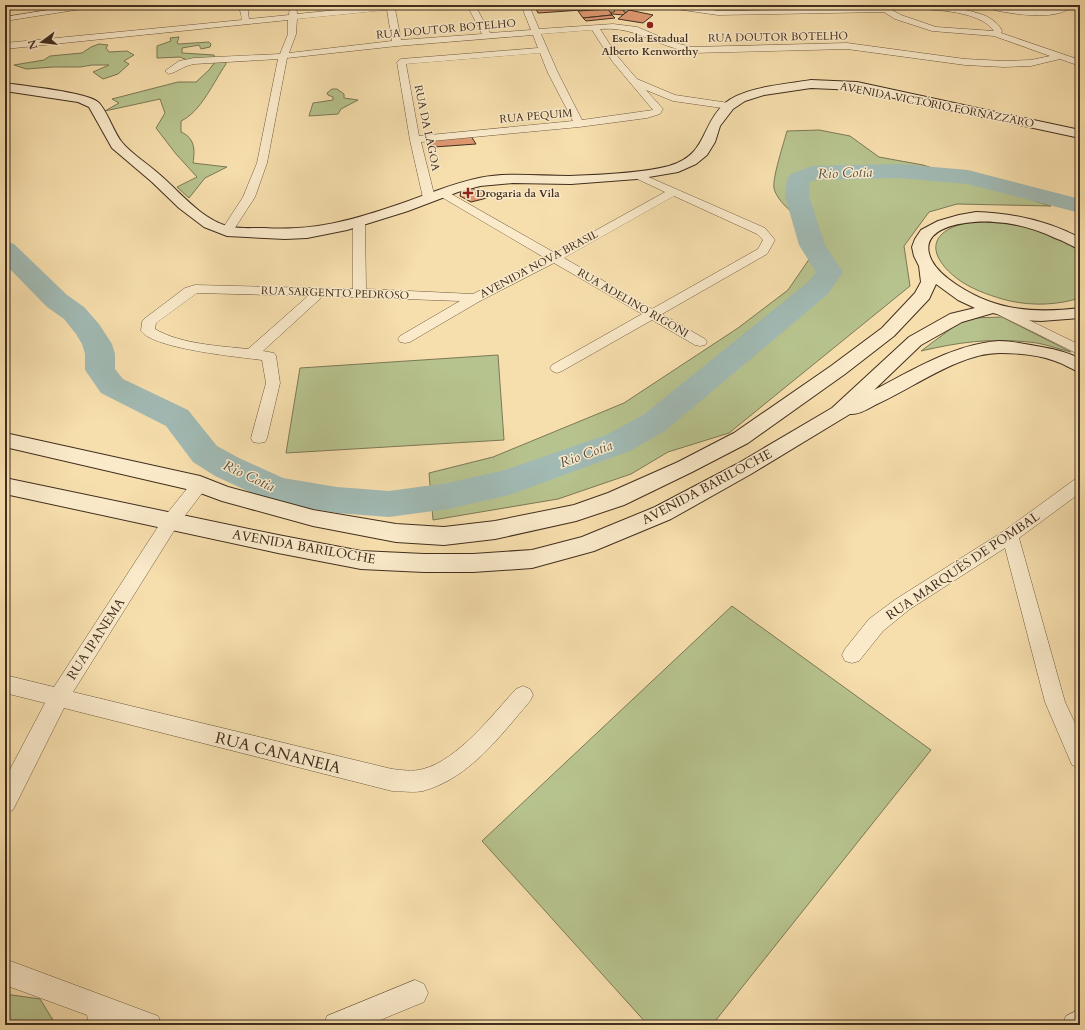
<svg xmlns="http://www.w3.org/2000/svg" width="1085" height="1030" font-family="Cardo,serif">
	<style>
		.green { fill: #b7c38e; stroke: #7c7856 }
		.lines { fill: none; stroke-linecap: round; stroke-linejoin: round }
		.river { fill: #a1bab4; fill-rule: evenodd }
		.building { fill: #de9871; stroke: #412e1e }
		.street-casing { stroke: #6e5a42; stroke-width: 1 }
		.secondary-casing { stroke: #412e1e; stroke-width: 2 }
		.street { fill: #faeaca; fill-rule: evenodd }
		.secondary { fill: #faeaca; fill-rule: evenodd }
		.poi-dot { fill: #8f2418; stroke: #faeaca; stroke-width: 1.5 }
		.labels { text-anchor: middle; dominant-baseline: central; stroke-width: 3; stroke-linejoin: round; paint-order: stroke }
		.far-street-label { font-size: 11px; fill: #412e1e; stroke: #faeaca }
		.far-poi-label { font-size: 11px; font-weight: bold; fill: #412e1e; stroke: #faeaca }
		.street-label { font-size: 13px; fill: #412e1e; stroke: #faeaca }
		.water-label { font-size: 14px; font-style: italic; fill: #595144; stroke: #faeaca }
		.near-street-label { font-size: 16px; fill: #412e1e; stroke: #faeaca }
	</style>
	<rect width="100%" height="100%" fill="#f7dfad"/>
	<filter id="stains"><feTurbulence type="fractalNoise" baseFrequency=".005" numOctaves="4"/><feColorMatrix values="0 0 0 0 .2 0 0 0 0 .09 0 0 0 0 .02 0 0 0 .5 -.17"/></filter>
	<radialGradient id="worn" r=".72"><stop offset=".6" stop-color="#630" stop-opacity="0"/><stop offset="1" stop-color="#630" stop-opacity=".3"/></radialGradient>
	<!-- green -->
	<g class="green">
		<path d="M 179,37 L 177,43 L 179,44 L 209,42 L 211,44 L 210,47 L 201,49 L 199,45 L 182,48 L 182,53 L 214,55 L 215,59 L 187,60 L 180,57 L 157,58 L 157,46 L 171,41 L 170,38 Z"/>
		<path d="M 99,44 L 108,45 L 106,48 L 109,52 L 127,51 L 134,55 L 124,61 L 129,64 L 118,74 L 103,79 L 93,72 L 109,65 L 92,65 L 80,67 L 53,67 L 26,69 L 14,65 L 44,60 L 50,56 L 82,53 L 91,47 Z"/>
		<path d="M 225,61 L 226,64 C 214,81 201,112 181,121 L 181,132 C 195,138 195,150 193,163 L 227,167 L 205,178 L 189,198 L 177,187 L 197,177 L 176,154 L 156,128 L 165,113 L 160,99 L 105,111 L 119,103 L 112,99 L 178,82 L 196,82 L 209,70 L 215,62 Z"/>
		<path d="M 332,89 L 337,89 L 344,94 L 344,98 L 358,100 L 341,109 L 338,114 L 309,116 L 313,103 L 333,100 L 333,97 L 328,95 L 327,93 Z"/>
		<path d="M 819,130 L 850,136 L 879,157 L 923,165 L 1051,206 L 957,204 L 929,212 L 904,246 L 910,286 L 729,433 L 668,452 L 631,474 L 558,499 L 433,520 L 429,473 L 493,457 L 624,403 L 738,328 L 788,290 L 823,239 C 811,227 777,205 774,188 C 772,179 784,142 787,131 Z"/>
		<path d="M 974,222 C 1011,222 1050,228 1080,252 L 1080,298 C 1057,305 1034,306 1010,301 C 994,297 976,291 962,282 C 941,268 920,242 953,227 C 959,224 967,223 974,222 Z"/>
		<path d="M 1002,317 L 1071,352 C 1058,349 1043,343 1029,342 C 989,338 960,342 921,351 L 960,322 L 973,318 Z"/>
		<path d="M 498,355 L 504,440 L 286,453 L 300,368 Z"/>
		<path d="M 732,606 L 931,750 L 712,1025 L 648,1025 L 482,841 Z"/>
		<path d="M 5,994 L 40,999 L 56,1025 L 5,1025 Z"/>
	</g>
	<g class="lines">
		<!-- river -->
		<path class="river" d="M 899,164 L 968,170 L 1080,199 L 1080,213 L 967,184 L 899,178 L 816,180 L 810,182 L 809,196 L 825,245 L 843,272 L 828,294 L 665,431 L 630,451 L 509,495 L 448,509 L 389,517 L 337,513 L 277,503 L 265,499 L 215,476 L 193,462 L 166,426 L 101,393 L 85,370 L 85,354 L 82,344 L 76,334 L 64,319 L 47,307 L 5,264 L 5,241 L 14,244 L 67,295 L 84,307 L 99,324 L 112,344 L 115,354 L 115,369 L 123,379 L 188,410 L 217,446 L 239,458 L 283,478 L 337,487 L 389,491 L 448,483 L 505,470 L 606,435 L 643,415 L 808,282 L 816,272 L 799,245 L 785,196 L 787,179 L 791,174 L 812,166 Z"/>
	</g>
	<!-- building -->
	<g class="building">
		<path d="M 534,5 L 579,5 L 582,10 L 538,13 Z"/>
		<path d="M 608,9 L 612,15 L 583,18 L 578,11 Z"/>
		<path d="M 615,9 L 624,10 L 624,12 L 627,12 L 624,15 L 612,14 L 610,12 L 614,12 Z"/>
		<path d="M 629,10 L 653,15 L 643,23 L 618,19 Z"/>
		<path d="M 612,15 L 615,18 L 586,21 L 583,18 Z"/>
		<path d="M 471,136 L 476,144 L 434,147 L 434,145 L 430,145 L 429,142 L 433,142 L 433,139 Z"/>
		<path d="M 480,189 L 487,198 L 471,202 L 460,196 L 461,192 Z"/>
	</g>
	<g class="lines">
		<!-- street casing -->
		<g class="street-casing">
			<g id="street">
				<path d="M 79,5 L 98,5 L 94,7 L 5,21 L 5,17 Z"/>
				<path d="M 239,5 L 247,5 L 249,19 L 289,15 L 290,5 L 296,5 L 297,14 L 386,5 L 414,5 L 410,7 L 395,9 L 401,40 L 482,34 L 467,5 L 475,5 L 490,33 L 531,30 L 521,5 L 529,5 L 539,29 L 613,24 L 637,27 L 675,43 L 692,47 L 847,43 L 965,59 L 1004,61 L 1031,60 L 1050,56 L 994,36 L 932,31 L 895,19 L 884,12 L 718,15 L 662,7 L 658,5 L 687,5 L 718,11 L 884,8 C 906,0 965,7 986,16 C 993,20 999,24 1002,31 L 1001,33 L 1080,60 L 1080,66 L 1060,59 L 1031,66 L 1004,67 L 965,65 L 847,49 L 692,53 C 684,51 676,49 668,46 C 642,37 629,27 600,29 L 618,57 L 637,79 L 675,95 L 729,103 L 734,106 L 729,109 L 673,101 L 646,90 L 663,109 L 660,114 L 647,118 L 579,127 L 421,142 L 435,198 L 433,200 L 425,200 L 423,198 L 410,140 L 397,62 L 401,59 L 538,48 L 533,35 L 397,46 L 287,58 L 267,163 L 255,197 L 231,234 L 223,234 L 221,231 L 243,197 L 257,163 L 278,59 L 194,64 C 183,66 179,71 169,74 L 165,71 L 179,61 L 194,58 L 280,54 L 288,34 L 288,20 L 5,49 L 5,43 L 242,20 ZM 902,9 C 926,9 979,9 994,31 L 936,27 L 901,15 L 892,10 ZM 387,10 L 392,41 L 289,53 L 296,34 L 297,19 ZM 592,30 L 612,61 L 653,110 L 582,120 L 558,73 L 541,34 ZM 540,53 L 548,73 L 573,121 L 419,136 L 406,64 Z"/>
				<path d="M 1066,5 L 1071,7 C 1056,21 1013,14 994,10 L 993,8 L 997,6 C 1023,10 1040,12 1066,5 Z"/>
				<path d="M 637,172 L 765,228 L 775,240 L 767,254 L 662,314 L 705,339 L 707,342 L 705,345 L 700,346 L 695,345 L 652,320 L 562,371 L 557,373 L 552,371 L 550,368 L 552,365 L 642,314 L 554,263 L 480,301 L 410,342 L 405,343 L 400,342 L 398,339 L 400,336 L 460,301 L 323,296 L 263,351 L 274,353 L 276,356 L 280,383 L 267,438 L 265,442 L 259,443 L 253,442 L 251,438 L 266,383 L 262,360 C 239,357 154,349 141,331 L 142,322 L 144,319 L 185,288 L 195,285 L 353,289 L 353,222 L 355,220 L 363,220 L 365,222 L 366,289 L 473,294 L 545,258 L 438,195 L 436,193 L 438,191 L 446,191 L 555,253 L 665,192 L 633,177 L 632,175 ZM 674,196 L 757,234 L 763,240 L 758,249 L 652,309 L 564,258 ZM 197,293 L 308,296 L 248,349 C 220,346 180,344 155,329 L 156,323 Z"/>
				<path d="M 998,305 L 1080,345 L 1080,355 L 993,312 L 991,309 L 993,306 Z"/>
				<path d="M 200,478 L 206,480 L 208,484 L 206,488 L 177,526 L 73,692 L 392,769 C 402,770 413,772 423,769 C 458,760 493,714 516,689 L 523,686 L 530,689 L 533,695 L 530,701 C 500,736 470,778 423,791 C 413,793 402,791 392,791 L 64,708 L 13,810 L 5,813 L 5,779 L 45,703 L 5,693 L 5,675 L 54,687 L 165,516 L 194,480 Z"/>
				<path d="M 1080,478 L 1080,493 L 1019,538 L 1065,702 L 1080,734 L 1080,768 L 1072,765 L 1045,702 L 1005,548 L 910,609 L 883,631 L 859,661 L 852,663 L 845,661 L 842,655 L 845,649 L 869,619 L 896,599 L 1004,531 L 1074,480 Z"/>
				<path d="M 5,959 L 158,1016 L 162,1025 L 89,1025 L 87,1015 L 5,985 Z"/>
				<path d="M 415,980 L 424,984 L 428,993 L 424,1002 L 368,1025 L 323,1025 L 327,1016 Z"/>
				<path d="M 1080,1009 L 1080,1025 L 1062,1025 L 1066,1016 Z"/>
			</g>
		</g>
		<!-- secondary casing -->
		<g class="secondary-casing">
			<g id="secondary">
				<path d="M 811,80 L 857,82 L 1080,130 L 1080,138 L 857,90 L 811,88 L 764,95 L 745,101 L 733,109 L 720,126 L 715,142 L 707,155 L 696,164 L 678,172 L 637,179 L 571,184 L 513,183 L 480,186 L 458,192 L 408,211 L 347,230 L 307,238 L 285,239 L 227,236 L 204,227 L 179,208 L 152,182 L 112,148 L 89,107 L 78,102 L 5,91 L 5,83 C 23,86 86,92 98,102 C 106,109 114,132 121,141 C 130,153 148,164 159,174 C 180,192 200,218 227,226 C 238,229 252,228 264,228 C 313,231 350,221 397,205 C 424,196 450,184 479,178 C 508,172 539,176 569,176 C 598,175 642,173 669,166 C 707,155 700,127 724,104 C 742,87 787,84 811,80 Z"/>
				<path d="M 976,212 C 1013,213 1048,221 1080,238 L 1080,249 C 1071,246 1064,241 1055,238 C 1036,229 1015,223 994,222 C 972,220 913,225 932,261 C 941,278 970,294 988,301 C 1017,312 1049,312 1080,308 L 1080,318 L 1041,321 L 1021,320 L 993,313 L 962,322 L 921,345 L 874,390 C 913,370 954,344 999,341 C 1011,341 1024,344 1036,346 C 1052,349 1066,351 1080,359 L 1080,372 C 1071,369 1064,364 1055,361 C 1039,355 1018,353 1001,353 C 960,352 912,389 875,405 C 868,409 858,415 850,414 L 751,474 L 671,519 L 594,551 L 532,568 L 473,572 L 424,572 L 361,569 L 278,553 L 5,494 L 5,478 L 278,535 L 361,551 L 424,554 L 473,554 L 532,550 L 582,537 L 655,507 L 737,464 L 832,408 L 909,337 L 950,314 L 975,308 L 958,300 L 936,284 L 929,299 L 894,336 L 845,374 L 748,443 L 692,472 L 624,505 L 576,521 L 495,539 L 444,545 L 396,542 L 313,526 L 222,501 L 195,491 L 5,447 L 5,433 L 200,476 L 228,487 L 313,510 L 396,524 L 444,527 L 495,521 L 574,505 L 608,493 L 678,462 L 734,433 L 831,366 L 882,328 L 915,293 L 921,282 L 919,266 L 914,256 L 912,247 L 915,239 L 921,230 L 938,221 L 959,215 Z"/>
			</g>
		</g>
		<!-- street -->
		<use href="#street" class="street"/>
		<!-- secondary -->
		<use href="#secondary" class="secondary"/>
	</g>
	<!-- markers -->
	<g class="poi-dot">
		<circle cx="650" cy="25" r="4"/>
		<path d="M466 187h4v4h4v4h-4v4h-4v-4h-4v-4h4z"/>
	</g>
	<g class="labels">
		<!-- far-street labels -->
		<g class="far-street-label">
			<text transform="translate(446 29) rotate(-5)">RUA DOUTOR BOTELHO</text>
			<text transform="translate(778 37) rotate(-1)">RUA DOUTOR BOTELHO</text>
			<text transform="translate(937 105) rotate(11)">AVENIDA VICTÓRIO FORNAZZARO</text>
			<text transform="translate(536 116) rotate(-5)">RUA PEQUIM</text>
			<text transform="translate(427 128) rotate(78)">RUA DA LAGOA</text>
			<text transform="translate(539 264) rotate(-28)">AVENIDA NOVA BRASIL</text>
			<text transform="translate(335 293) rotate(2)">RUA SARGENTO PEDROSO</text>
			<text transform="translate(633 303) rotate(30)">RUA ADELINO RIGONI</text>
		</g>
		<!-- far-poi labels -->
		<g class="far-poi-label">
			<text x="650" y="38">Escola Estadual<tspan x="650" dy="13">Alberto Kenworthy</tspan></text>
			<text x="476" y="193" text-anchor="start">Drogaria da Vila</text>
		</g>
		<!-- street labels -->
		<g class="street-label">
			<text transform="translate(707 487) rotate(-28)">AVENIDA BARILOCHE</text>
			<text transform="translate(304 547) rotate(10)">AVENIDA BARILOCHE</text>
			<text transform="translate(963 566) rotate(-34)">RUA MARQUÊS DE POMBAL</text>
			<text transform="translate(96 639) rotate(-57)">RUA IPANEMA</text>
		</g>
		<!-- water labels -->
		<g class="water-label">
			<text transform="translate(845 173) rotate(-2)">Rio Cotia</text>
			<text transform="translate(586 454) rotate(-20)">Rio Cotia</text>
			<text transform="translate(249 476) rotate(25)">Rio Cotia</text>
		</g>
		<!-- near-street labels -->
		<g class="near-street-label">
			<text transform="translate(278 753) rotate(14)">RUA CANANEIA</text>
		</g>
	</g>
	<!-- margin -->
	<rect width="1085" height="1030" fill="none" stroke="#f7dfad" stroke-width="20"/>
	<rect x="6" y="6" width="1073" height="1018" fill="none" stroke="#412e1e" stroke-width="2"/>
	<rect x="10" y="10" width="1065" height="1010" fill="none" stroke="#412e1e"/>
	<!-- north arrow -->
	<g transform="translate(42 42) rotate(255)" stroke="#faeaca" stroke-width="3" paint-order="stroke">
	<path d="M0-3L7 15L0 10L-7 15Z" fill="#412e1e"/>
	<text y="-6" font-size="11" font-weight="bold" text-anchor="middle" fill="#412e1e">N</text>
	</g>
	<rect width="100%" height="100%" filter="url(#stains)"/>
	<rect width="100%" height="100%" fill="url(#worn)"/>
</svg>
